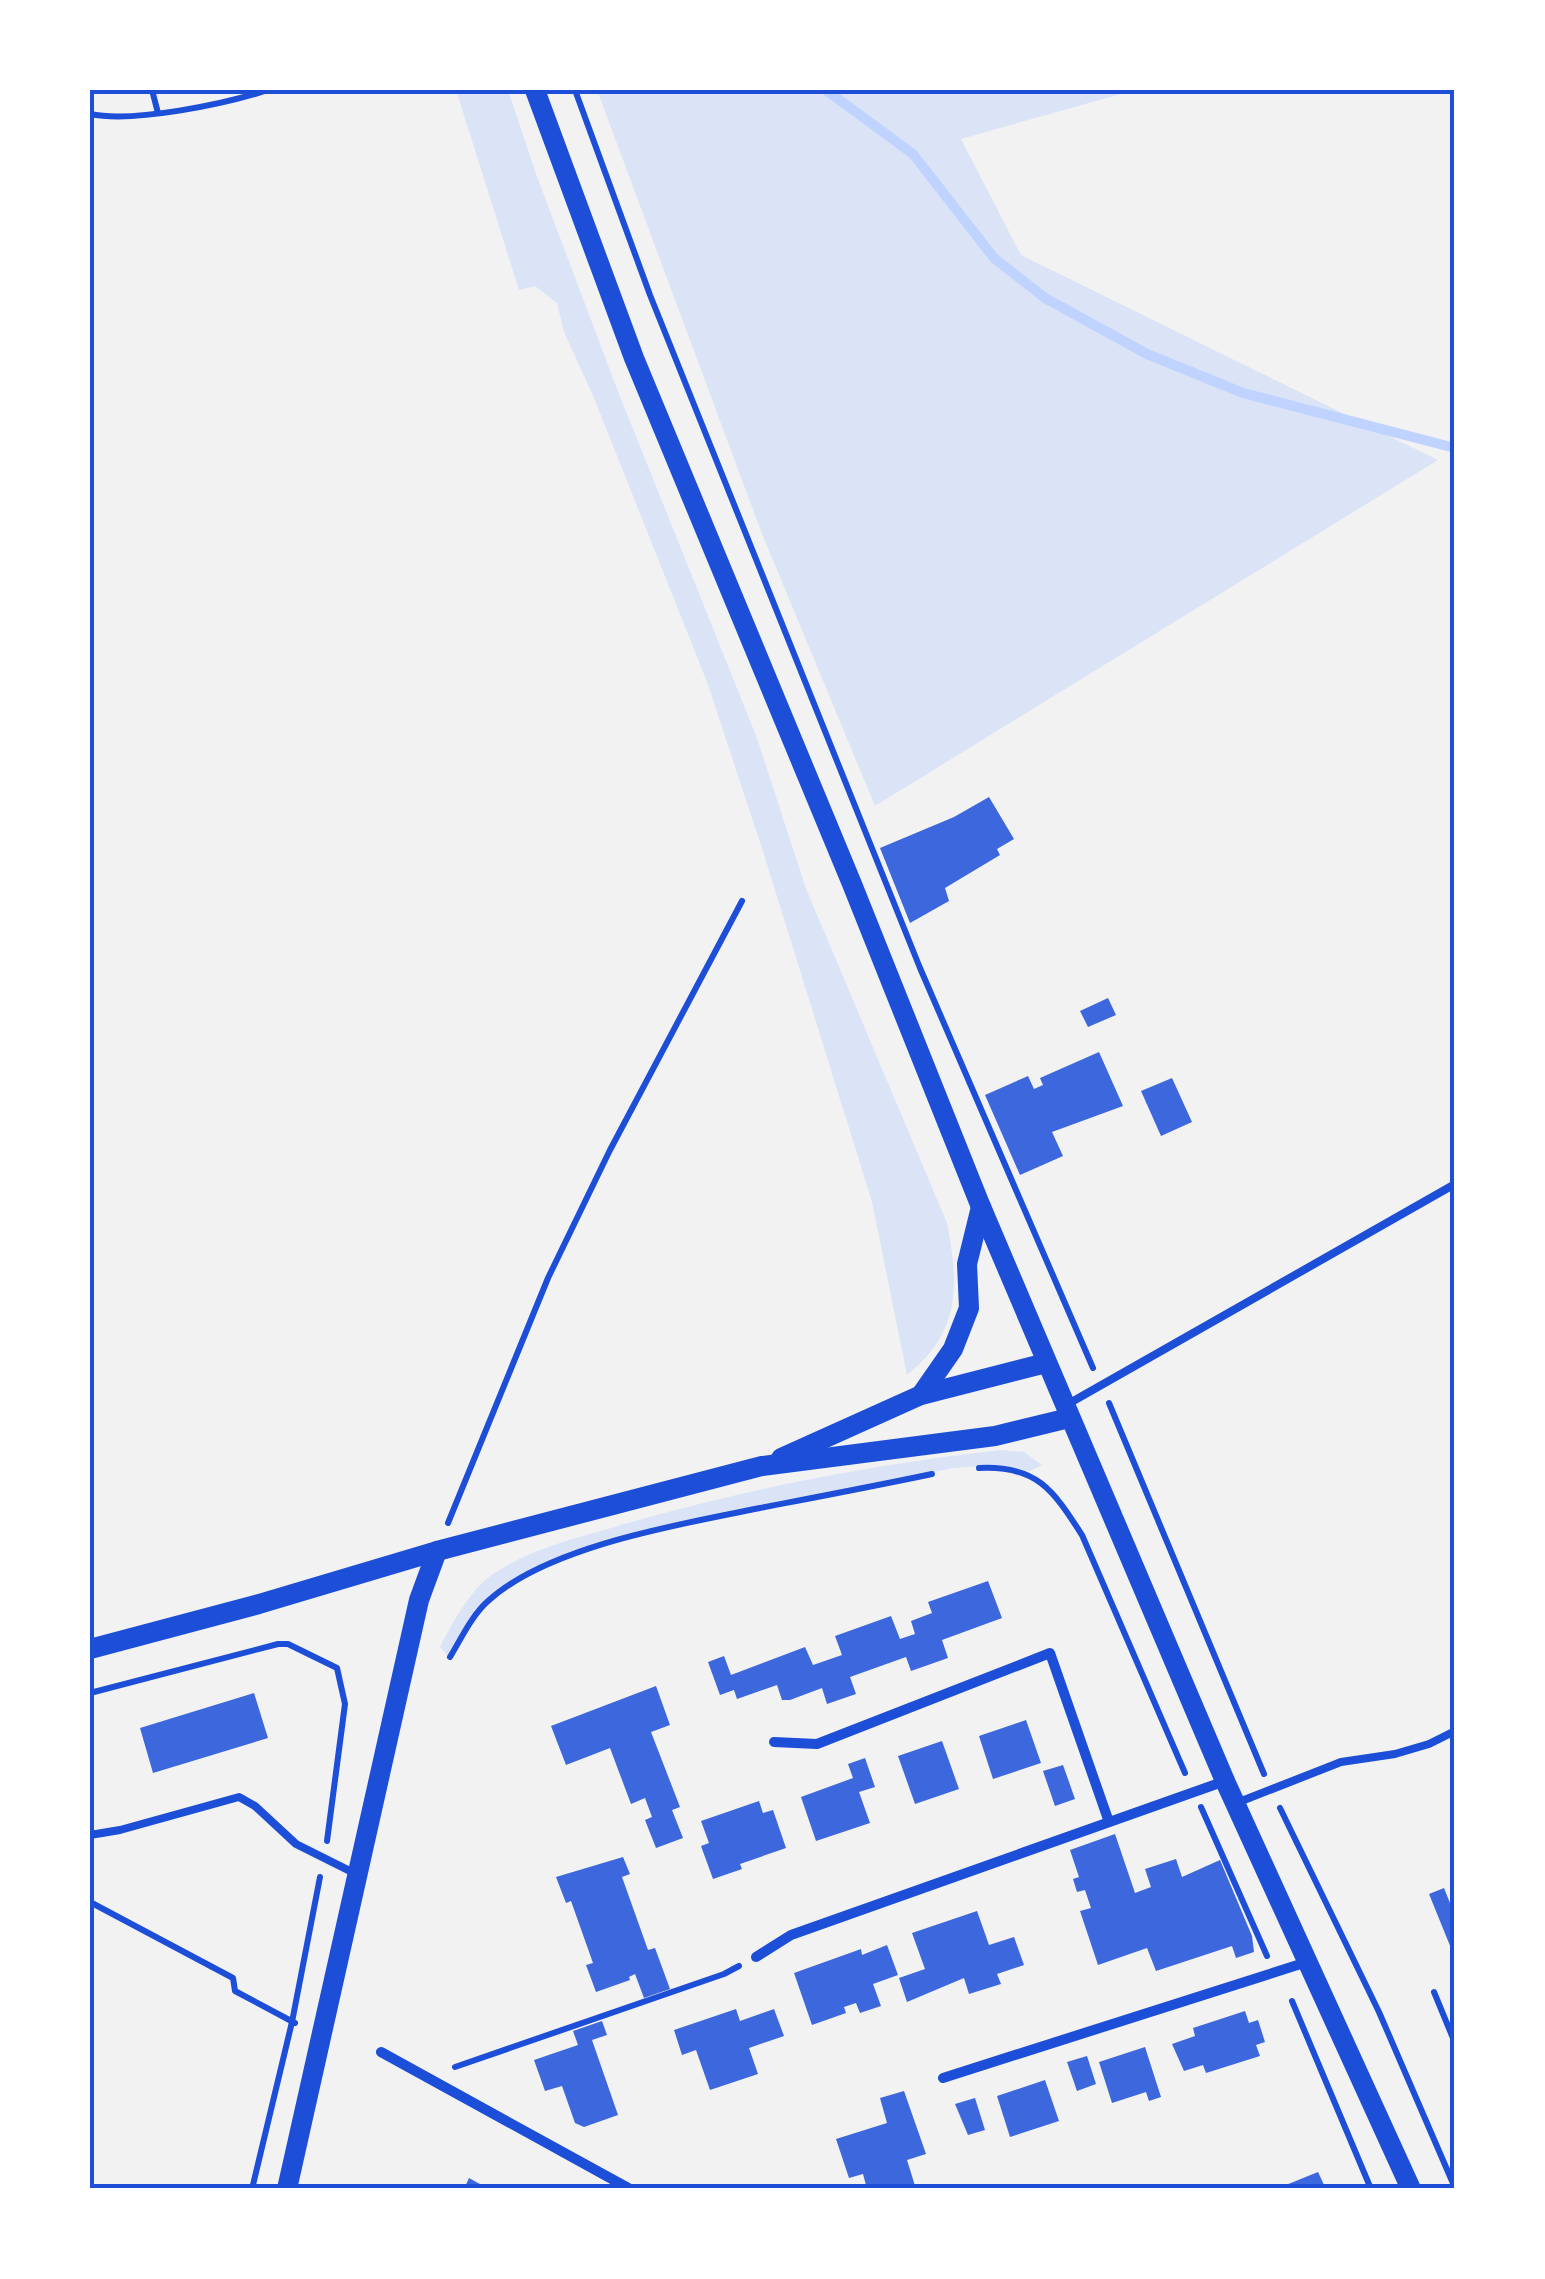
<svg xmlns="http://www.w3.org/2000/svg" width="1545" height="2279" font-family="Quicksand,sans-serif">
	<style>
		.green { fill: #dbe4f7 }
		.lines { fill: none; stroke-linecap: round; stroke-linejoin: round }
		.stream { stroke: #bfd3fe; stroke-width: 10 }
		.building { fill: #3d67dc }
		.path { stroke: #1d4ed8; stroke-width: 6 }
		.service { stroke: #1d4ed8; stroke-width: 8 }
		.minor { stroke: #1d4ed8; stroke-width: 10 }
		.secondary { stroke: #1d4ed8; stroke-width: 20 }
		.neatline { fill: none; stroke: #1d4ed8; stroke-width: 4 }
	</style>
	<rect width="100%" height="100%" fill="#f2f2f2"/>
	<!-- green -->
	<g class="green">
		<path d="M 456,90 L 508,90 L 536,174 L 619,394 L 757,738 L 805,886 L 947,1223 C 959,1285 961,1332 907,1375 L 872,1202 L 761,845 L 707,682 L 594,398 L 564,332 L 557,303 L 535,286 L 519,290 Z"/>
		<path d="M 597,90 L 1135,90 L 961,139 L 1021,255 L 1438,460 L 875,806 L 762,534 Z"/>
		<path d="M 1002,1450 L 1024,1452 L 1042,1465 L 1030,1471 L 1000,1465 L 954,1468 L 696,1519 L 553,1561 L 484,1601 L 448,1656 L 440,1647 C 453,1622 469,1591 493,1574 C 531,1548 578,1538 621,1525 C 745,1489 873,1464 1002,1450 Z"/>
	</g>
	<g class="lines">
		<!-- stream -->
		<path class="stream" d="M 826,90 L 913,154 L 994,258 L 1045,298 L 1147,354 L 1243,393 L 1455,448"/>
	</g>
	<!-- building -->
	<g class="building">
		<path d="M 989,797 L 1014,839 L 997,849 L 1000,855 L 945,888 L 949,901 L 910,923 L 880,848 L 954,817 Z"/>
		<path d="M 1108,998 L 1116,1015 L 1088,1027 L 1080,1011 Z"/>
		<path d="M 1099,1052 L 1123,1106 L 1052,1132 L 1063,1156 L 1020,1175 L 985,1095 L 1028,1076 L 1034,1089 L 1043,1085 L 1040,1078 Z"/>
		<path d="M 1172,1078 L 1192,1122 L 1161,1136 L 1141,1091 Z"/>
		<path d="M 988,1581 L 1002,1618 L 942,1640 L 948,1658 L 911,1671 L 906,1657 L 850,1677 L 856,1694 L 827,1704 L 822,1688 L 790,1700 L 782,1700 L 777,1685 L 737,1699 L 734,1690 L 720,1695 L 708,1662 L 724,1656 L 731,1675 L 805,1647 L 813,1665 L 842,1655 L 835,1636 L 891,1616 L 900,1639 L 915,1634 L 911,1621 L 932,1613 L 928,1602 Z"/>
		<path d="M 656,1686 L 670,1725 L 651,1732 L 680,1807 L 672,1810 L 683,1838 L 656,1848 L 645,1820 L 652,1817 L 645,1798 L 631,1804 L 610,1748 L 566,1765 L 551,1726 Z"/>
		<path d="M 254,1693 L 268,1738 L 153,1773 L 140,1728 Z"/>
		<path d="M 1026,1720 L 1041,1763 L 993,1779 L 979,1736 Z"/>
		<path d="M 942,1741 L 959,1789 L 915,1804 L 898,1756 Z"/>
		<path d="M 865,1758 L 875,1787 L 859,1792 L 870,1823 L 816,1841 L 801,1797 L 853,1778 L 848,1764 Z"/>
		<path d="M 1063,1765 L 1075,1799 L 1055,1806 L 1043,1771 Z"/>
		<path d="M 759,1801 L 763,1813 L 773,1810 L 786,1848 L 740,1864 L 742,1869 L 713,1879 L 701,1846 L 709,1843 L 701,1821 Z"/>
		<path d="M 1115,1834 L 1135,1893 L 1151,1887 L 1145,1869 L 1176,1859 L 1182,1877 L 1220,1860 L 1252,1936 L 1254,1952 L 1236,1958 L 1232,1946 L 1156,1971 L 1147,1948 L 1098,1965 L 1080,1911 L 1091,1908 L 1085,1890 L 1077,1892 L 1073,1879 L 1079,1877 L 1070,1850 Z"/>
		<path d="M 623,1857 L 630,1874 L 622,1877 L 648,1950 L 655,1948 L 670,1989 L 644,1998 L 635,1974 L 629,1977 L 630,1980 L 596,1992 L 586,1965 L 593,1963 L 571,1901 L 566,1903 L 556,1877 Z"/>
		<path d="M 1444,1888 L 1450,1903 L 1455,1901 L 1455,1958 L 1429,1894 Z"/>
		<path d="M 977,1911 L 989,1945 L 1014,1937 L 1024,1965 L 997,1974 L 1001,1984 L 969,1994 L 964,1978 L 907,2002 L 899,1978 L 925,1969 L 912,1933 Z"/>
		<path d="M 887,1945 L 898,1975 L 873,1984 L 881,2006 L 860,2013 L 856,2003 L 844,2007 L 846,2013 L 812,2025 L 794,1973 L 861,1949 L 862,1955 Z"/>
		<path d="M 736,2009 L 740,2021 L 774,2009 L 784,2036 L 749,2048 L 758,2074 L 710,2090 L 696,2050 L 682,2055 L 674,2030 Z"/>
		<path d="M 1245,2011 L 1249,2023 L 1258,2020 L 1265,2042 L 1256,2045 L 1260,2056 L 1206,2073 L 1203,2065 L 1184,2071 L 1172,2044 L 1195,2036 L 1193,2028 Z"/>
		<path d="M 602,2021 L 607,2035 L 592,2040 L 618,2115 L 584,2127 L 575,2123 L 562,2086 L 545,2091 L 534,2060 L 578,2045 L 573,2031 Z"/>
		<path d="M 1145,2047 L 1161,2097 L 1149,2101 L 1146,2092 L 1112,2103 L 1099,2062 Z"/>
		<path d="M 1087,2056 L 1096,2084 L 1077,2091 L 1067,2062 Z"/>
		<path d="M 1045,2080 L 1059,2121 L 1010,2137 L 997,2096 Z"/>
		<path d="M 904,2091 L 926,2154 L 907,2160 L 916,2189 L 867,2189 L 863,2174 L 849,2178 L 836,2139 L 887,2123 L 880,2098 Z"/>
		<path d="M 975,2098 L 985,2130 L 968,2135 L 955,2104 Z"/>
		<path d="M 1318,2172 L 1326,2189 L 1276,2189 Z"/>
		<path d="M 469,2178 L 489,2189 L 464,2189 Z"/>
	</g>
	<g class="lines">
		<!-- path -->
		<g class="path">
			<path d="M 152,90 L 158,113"/>
			<path d="M 575,90 L 650,295 L 920,968 L 1093,1368"/>
			<path d="M 90,114 C 134,123 225,104 268,90"/>
			<path d="M 1109,1403 L 1264,1774"/>
			<path d="M 979,1468 C 1037,1465 1053,1490 1082,1535 L 1185,1773"/>
			<path d="M 448,1523 L 548,1278 L 610,1150 L 742,901"/>
			<path d="M 450,1657 C 461,1639 472,1615 488,1601 C 548,1546 681,1524 760,1508 C 817,1497 875,1486 932,1474"/>
			<path d="M 90,1693 L 278,1644 L 288,1644 L 337,1668 L 345,1704 L 327,1841"/>
			<path d="M 1201,1807 L 1267,1956"/>
			<path d="M 1280,1808 L 1379,2012 L 1455,2188"/>
			<path d="M 90,1902 L 233,1978 L 235,1991 L 295,2023"/>
			<path d="M 1434,1992 L 1455,2043"/>
			<path d="M 1292,2001 L 1371,2189"/>
			<path d="M 455,2067 L 724,1974 L 739,1966"/>
			<path d="M 252,2189 L 292,2022 L 320,1877"/>
		</g>
		<!-- service -->
		<g class="service">
			<path d="M 1068,1404 L 1455,1184"/>
			<path d="M 1239,1802 L 1341,1762 L 1395,1754 L 1429,1744 L 1455,1731"/>
			<path d="M 90,1835 L 120,1830 L 239,1797 L 255,1806 L 296,1844 L 354,1873"/>
		</g>
		<!-- minor -->
		<g class="minor">
			<path d="M 774,1742 L 817,1744 L 1050,1653 L 1109,1822"/>
			<path d="M 756,1957 L 791,1935 L 1225,1781"/>
			<path d="M 381,2052 L 630,2189"/>
			<path d="M 943,2078 L 1307,1962"/>
		</g>
		<!-- secondary -->
		<g class="secondary">
			<path d="M 535,90 L 634,358 L 852,884 L 979,1202 L 1225,1781 L 1411,2189"/>
			<path d="M 921,1395 L 953,1349 L 969,1308 L 967,1264 L 981,1207"/>
			<path d="M 781,1458 L 921,1395 L 1046,1363"/>
			<path d="M 90,1649 L 259,1604 L 437,1551 L 762,1466 L 995,1436 L 1069,1418"/>
			<path d="M 287,2189 L 419,1600 L 437,1551"/>
		</g>
	</g>
	<!-- border -->
	<rect width="1545" height="2279" fill="none" stroke="#ffffff" stroke-width="185"/>
	<rect x="92" y="92" width="1360" height="2094" class="neatline"/>
</svg>
